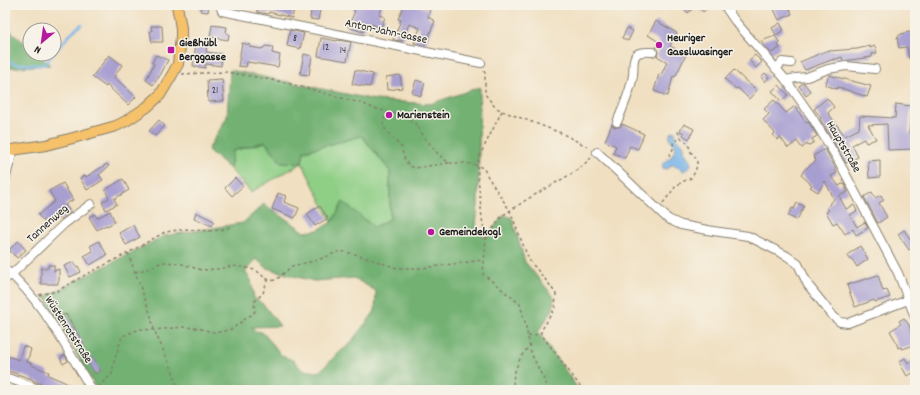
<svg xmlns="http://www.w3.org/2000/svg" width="920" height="395" font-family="Dekko,sans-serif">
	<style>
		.green { fill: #8ece85; stroke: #557550 }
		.forest { fill: #72b172; stroke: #476647; fill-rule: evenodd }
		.water { fill: #76b4e9; stroke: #496882 }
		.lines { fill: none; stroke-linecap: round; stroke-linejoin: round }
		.stream { stroke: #76b4e9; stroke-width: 2.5 }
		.building { fill: #a89fd1 }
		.minor-casing { stroke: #867e6e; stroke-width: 10 }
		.major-casing { stroke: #867e6e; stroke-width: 12 }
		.path { stroke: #867e6e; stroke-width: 1.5; stroke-dasharray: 3 3; stroke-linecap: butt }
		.minor { stroke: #fff; stroke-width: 8 }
		.major { stroke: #f5c16b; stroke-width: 10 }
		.poi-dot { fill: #b5179e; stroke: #f7f3e8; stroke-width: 1.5 }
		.labels { text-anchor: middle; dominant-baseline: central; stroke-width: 3; stroke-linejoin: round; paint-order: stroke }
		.number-label { font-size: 10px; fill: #3f3d49 }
		.street-label { font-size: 12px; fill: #1c1c1c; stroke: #f7f3e8 }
		.poi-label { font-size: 12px; font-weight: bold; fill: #1c1c1c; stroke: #f7f3e8; text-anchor: start }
	</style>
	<rect width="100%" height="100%" fill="#f7f3e8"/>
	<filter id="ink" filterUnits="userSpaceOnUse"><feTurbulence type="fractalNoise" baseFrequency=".025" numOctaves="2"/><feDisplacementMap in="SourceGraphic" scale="8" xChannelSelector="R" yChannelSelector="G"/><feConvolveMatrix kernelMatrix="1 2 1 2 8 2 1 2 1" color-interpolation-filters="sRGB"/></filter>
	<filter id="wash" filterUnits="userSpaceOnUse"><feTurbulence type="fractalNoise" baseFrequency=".012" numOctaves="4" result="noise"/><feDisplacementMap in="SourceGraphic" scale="16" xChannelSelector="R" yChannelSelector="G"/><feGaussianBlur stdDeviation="0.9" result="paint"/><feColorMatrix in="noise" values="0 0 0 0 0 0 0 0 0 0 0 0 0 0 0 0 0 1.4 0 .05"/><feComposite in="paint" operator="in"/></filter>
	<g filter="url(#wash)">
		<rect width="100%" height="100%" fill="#f0dfc0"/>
		<!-- green -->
		<path class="green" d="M 362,136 L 390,171 L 390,219 L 374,227 L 332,222 L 302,163 L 251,192 L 230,169 L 233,151 L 265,142 L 281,162 L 302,162 L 304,151 Z"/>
		<!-- forest -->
		<g class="forest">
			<path d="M 5,26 L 30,48 L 30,54 L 37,54 L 50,65 L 5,68 Z"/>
			<path d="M 230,70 L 375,100 L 430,104 L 480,87 L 478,206 L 476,226 L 485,238 L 504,215 L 512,218 L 525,262 L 554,297 L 553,309 L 538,332 L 579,390 L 97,390 L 45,297 L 164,236 L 243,223 L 264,204 L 305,232 L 318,230 L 332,222 L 343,202 L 374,227 L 390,219 L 390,171 L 362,136 L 304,151 L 302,163 L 281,162 L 265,142 L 233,151 L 230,169 L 208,150 L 227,117 ZM 256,259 L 267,268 L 293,276 L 314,281 L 354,278 L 376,291 L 375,311 L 367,322 L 360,330 L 350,344 L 340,352 L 319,372 L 302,370 L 294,361 L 281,355 L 272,343 L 262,332 L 255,331 L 252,327 L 280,326 L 264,305 L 254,298 L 251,280 L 245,272 Z"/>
		</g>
		<!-- water -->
		<path class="water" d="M 673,131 L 675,132 C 675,145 686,139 684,152 L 690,160 L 691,165 L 684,171 L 673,164 L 667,169 L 663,168 L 662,166 L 664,162 C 671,159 674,153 676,147 L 670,139 L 670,134 Z"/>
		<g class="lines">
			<!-- stream -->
			<g class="stream">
				<path d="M 54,53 L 72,32 L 82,24"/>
				<path d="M 5,59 L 15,64 L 44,65 L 53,54"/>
			</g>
		</g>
		<g id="blocks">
			<!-- building -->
			<g class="building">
				<path d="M 202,5 L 209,5 L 208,12 L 200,11 Z"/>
				<path d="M 258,5 L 270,5 L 281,7 L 281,5 L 295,5 L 292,18 L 269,12 L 268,14 L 257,12 Z"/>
				<path d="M 355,5 L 383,5 L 379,15 L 385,17 L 381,28 L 366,22 L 363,32 L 348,27 L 355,11 L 353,10 Z"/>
				<path d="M 404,5 L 418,5 L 430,10 L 428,17 L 435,21 L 425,45 L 414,43 L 420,28 L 409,24 L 402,41 L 393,40 L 401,20 L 398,19 Z"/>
				<path d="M 680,5 L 711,5 L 703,12 L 697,5 L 688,13 Z"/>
				<path d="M 772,5 L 788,5 L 792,14 L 779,20 Z"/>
				<path d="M 311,9 L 320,10 L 318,20 L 310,19 Z"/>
				<path d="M 656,21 L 677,33 L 670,46 L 686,55 L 675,77 L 673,76 L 668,96 L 654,91 L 659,74 L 661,75 L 667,62 L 657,56 L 658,52 L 656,47 L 659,42 L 648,35 Z"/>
				<path d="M 780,23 L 784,30 L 776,35 L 772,28 Z"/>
				<path d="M 212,25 L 227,27 L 226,33 L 229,34 L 228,40 L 210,37 Z"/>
				<path d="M 151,26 L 162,26 L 163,42 L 152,42 L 150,31 L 152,31 Z"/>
				<path d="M 627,28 L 633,31 L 628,41 L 622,38 Z"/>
				<path d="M 290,30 L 304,33 L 300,49 L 287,46 Z"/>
				<path d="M 909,32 L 915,34 L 915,58 L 909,59 L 907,47 L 899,48 L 897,37 L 901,34 Z"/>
				<path d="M 775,36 L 780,43 L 778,45 L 780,48 L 771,53 L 761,41 Z"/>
				<path d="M 321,38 L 337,41 L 338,40 L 351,42 L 347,61 L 318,56 Z"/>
				<path d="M 196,43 L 207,44 L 206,52 L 222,54 L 221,66 L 206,64 L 205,68 L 193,66 Z"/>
				<path d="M 242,43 L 250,45 L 250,47 L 262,49 L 262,48 L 264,48 L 265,46 L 273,47 L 272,53 L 280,55 L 278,67 L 247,62 L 246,67 L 238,66 Z"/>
				<path d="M 870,46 L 870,48 L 875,46 L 877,53 L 872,54 L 872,57 L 843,61 L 842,57 L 833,60 L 834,59 L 805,70 L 800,62 L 828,50 L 828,51 L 857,49 Z"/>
				<path d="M 304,54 L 312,56 L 309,75 L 300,74 Z"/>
				<path d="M 109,55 L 122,65 L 114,77 L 136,97 L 128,105 L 107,85 L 106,87 L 92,77 Z"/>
				<path d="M 156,55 L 168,60 L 161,74 L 153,85 L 146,80 L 154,64 L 152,63 Z"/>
				<path d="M 755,55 L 762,62 L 756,68 L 749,60 Z"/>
				<path d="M 355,70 L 373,74 L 370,87 L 352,84 Z"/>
				<path d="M 734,70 L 750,85 L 751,85 L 757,90 L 749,99 L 738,88 L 736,89 L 725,79 Z"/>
				<path d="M 765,73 L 769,77 L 765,82 L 761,77 Z"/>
				<path d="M 400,75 L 402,88 L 387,90 L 386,77 Z"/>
				<path d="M 829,75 L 871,86 L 867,97 L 838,87 L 837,89 L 825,85 Z"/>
				<path d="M 222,79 L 224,101 L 208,102 L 207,80 Z"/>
				<path d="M 416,80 L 425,83 L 421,96 L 412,93 Z"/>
				<path d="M 804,83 L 811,92 L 806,96 L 799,86 Z"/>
				<path d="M 779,85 L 788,95 L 781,101 L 772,91 Z"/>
				<path d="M 827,98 L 834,107 L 828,113 L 845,136 L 859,129 L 860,116 L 895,118 L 896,104 L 911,106 L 909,133 L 915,132 L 915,149 L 888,150 L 887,124 L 868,125 L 876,139 L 866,143 L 864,139 L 852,145 L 858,157 L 846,163 L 820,119 L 821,118 L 814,109 Z"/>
				<path d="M 774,100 L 786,113 L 795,106 L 806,123 L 808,122 L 811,126 L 817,136 L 812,139 L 814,142 L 808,146 L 807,144 L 802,148 L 797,141 L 788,148 L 780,137 L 777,140 L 773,135 L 775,133 L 763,120 L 769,114 L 764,109 Z"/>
				<path d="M 159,120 L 165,126 L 155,136 L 149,131 Z"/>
				<path d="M 612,124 L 614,127 L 620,127 L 622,124 L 644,134 L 638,149 L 630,146 L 625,158 L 613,153 L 616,146 L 605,141 Z"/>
				<path d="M 684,124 L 694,129 L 689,139 L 683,135 L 684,133 L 680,131 Z"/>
				<path d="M 825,149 L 836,169 L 835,170 L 837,173 L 831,176 L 839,186 L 844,183 L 848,192 L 839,196 L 846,209 L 854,205 L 857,211 L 850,215 L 857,227 L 865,222 L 868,228 L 856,235 L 853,229 L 845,234 L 837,222 L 833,224 L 826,212 L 829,210 L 827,208 L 834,199 L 825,181 L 818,192 L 810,187 L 812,185 L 801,175 L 804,170 L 816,161 L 813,156 Z"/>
				<path d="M 880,160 L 880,177 L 869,178 L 868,161 Z"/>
				<path d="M 107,164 L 109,166 L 99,175 L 103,180 L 87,190 L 80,178 L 85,175 L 86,177 Z"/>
				<path d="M 235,178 L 243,186 L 232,196 L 225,188 Z"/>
				<path d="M 123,179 L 129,190 L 114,199 L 117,204 L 106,210 L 102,202 L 109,198 L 105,190 Z"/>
				<path d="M 63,183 L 73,200 L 65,205 L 71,212 L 62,219 L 61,218 L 59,219 L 56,217 L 47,225 L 38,215 L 55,201 L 49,191 Z"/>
				<path d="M 872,192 L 875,198 L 881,195 L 884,200 L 879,203 L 887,217 L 878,223 L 864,197 Z"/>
				<path d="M 278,193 L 286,196 L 284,202 L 299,208 L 295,218 L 272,209 Z"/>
				<path d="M 797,203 L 804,206 L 797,220 L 788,216 L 792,208 L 794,209 Z"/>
				<path d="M 320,206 L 328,218 L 315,226 L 307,214 Z"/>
				<path d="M 110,211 L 115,222 L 107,226 L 106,225 L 97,230 L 89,217 L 95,214 L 97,218 Z"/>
				<path d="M 196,212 L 214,221 L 212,226 L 194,218 Z"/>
				<path d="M 133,225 L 140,237 L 126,245 L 119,233 Z"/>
				<path d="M 904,230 L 915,246 L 909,250 L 898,234 Z"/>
				<path d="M 18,241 L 26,250 L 17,258 L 9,250 Z"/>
				<path d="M 99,241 L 107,255 L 90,265 L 84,256 L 93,251 L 90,246 Z"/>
				<path d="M 860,246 L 868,259 L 857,267 L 852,259 L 851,260 L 847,255 Z"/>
				<path d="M 74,262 L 76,267 L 78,266 L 81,272 L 70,277 L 64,266 Z"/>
				<path d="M 48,265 L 54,265 L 54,271 L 59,269 L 59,281 L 58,281 L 58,284 L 41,284 L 41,268 L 48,268 Z"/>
				<path d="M 878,275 L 883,291 L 887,290 L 890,297 L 875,302 L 874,300 L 855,307 L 847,285 Z"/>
				<path d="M 66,314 L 84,344 L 78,348 L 59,317 Z"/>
				<path d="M 904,318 L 909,325 L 915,345 L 902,349 L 901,347 L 898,348 L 896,341 L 890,331 L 901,324 L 899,321 Z"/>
				<path d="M 23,346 L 31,349 L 27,362 L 31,363 L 31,365 L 49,372 L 48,375 L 71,385 L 68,390 L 56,390 L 32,380 L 32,379 L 5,370 L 5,364 L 7,356 L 19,360 Z"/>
				<path d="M 65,355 L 68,361 L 63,364 L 60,358 Z"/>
				<path d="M 93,357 L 101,371 L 95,374 L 87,361 Z"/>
				<path d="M 905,358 L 908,363 L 915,359 L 915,372 L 907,376 L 899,362 Z"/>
			</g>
		</g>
	</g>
	<g filter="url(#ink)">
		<use href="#blocks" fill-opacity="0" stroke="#867e6e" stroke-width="1"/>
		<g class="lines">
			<!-- minor casing -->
			<g class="minor-casing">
				<g id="minor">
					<path d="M 220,5 L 222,11 L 481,63"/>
					<path d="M 724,5 L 735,21 L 786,80 L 812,117 L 837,158 L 898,273 L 915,317"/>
					<path d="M 776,69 L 782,62 L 791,63"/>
					<path d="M 786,80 L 796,78 L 807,77 L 828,69 L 846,66 L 875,69"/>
					<path d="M 617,122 C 623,108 631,90 633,75 C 634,69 632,58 637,54 C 641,51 648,52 653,52"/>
					<path d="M 597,152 L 668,219 L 681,225 L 713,231 L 748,236 L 787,256 L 798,264 L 808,285 L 833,316 L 840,322 L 848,323 L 908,300"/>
					<path d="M 5,180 L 13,150"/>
					<path d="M 5,269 C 43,301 66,348 92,390"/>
					<path d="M 5,279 L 12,274 L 64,224 L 91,204"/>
					<path d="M 5,377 L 41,390"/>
				</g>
			</g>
			<!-- major casing -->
			<g class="major-casing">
				<path id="major" d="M 5,151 L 46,145 L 73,138 L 116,126 L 126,121 L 147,107 L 160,95 L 172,75 L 178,64 L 181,37 L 181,28 L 177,5"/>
			</g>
			<!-- path -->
			<g class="path">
				<path d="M 484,71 L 485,73 L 485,94 L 495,107 L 502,111 L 532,122 L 561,133 L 590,148"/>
				<path d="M 182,74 L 226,72 L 283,82 L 364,104 L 373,108 L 396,114 L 415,123 L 425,138 L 438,154 L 449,163 L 465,163 L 477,165 L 484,169 L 488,177 L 510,211 L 529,260 L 549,284 L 556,294 L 555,308 L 541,331 L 541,334 L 583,390"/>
				<path d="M 502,111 L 480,155 L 477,165 L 482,219 L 486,239 L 483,274 L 520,304 L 525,322 L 531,353 L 549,390"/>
				<path d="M 389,112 L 383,121 L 383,126 L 389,134 L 402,148 L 403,156 L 407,163 L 412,167 L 415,168 L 449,163"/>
				<path d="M 669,156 L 674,147 L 673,143 L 680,137"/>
				<path d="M 663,203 L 676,186 L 682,182 L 691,178 L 695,172 L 697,165 L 697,160 L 691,152 L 688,144 L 680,137 L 677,129"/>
				<path d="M 486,239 L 502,216 L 526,200 L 578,170 L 591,158"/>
				<path d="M 128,253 L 151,316 L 154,330 L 172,369 L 178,388 L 177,390"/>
				<path d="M 135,272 L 147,269 L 162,262 L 179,263 L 201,270 L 218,269 L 233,266 L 248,268 L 257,271 L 264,277 L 269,280"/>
				<path d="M 39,295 L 57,291 L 87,274 L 128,253 L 165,232 L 185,229 L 211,231 L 220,230 L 231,227"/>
				<path d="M 528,336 L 540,334"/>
				<path d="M 98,387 L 112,374 L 114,362 L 122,336 L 140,329 L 154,330 L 183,327 L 197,328 L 213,332 L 219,332 L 232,329 L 249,316 L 252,315 L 255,311 L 254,302 L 263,293 L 267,281 L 276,280 L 292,266 L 318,260 L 340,251 L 355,254 L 397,268 L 423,268 L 483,260"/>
				<path d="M 516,390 C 515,387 513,384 513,381 C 514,370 521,354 529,347"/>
			</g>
			<!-- minor -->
			<use href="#minor" class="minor"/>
			<!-- major -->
			<use href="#major" class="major"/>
		</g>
	</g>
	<!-- markers -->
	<g class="poi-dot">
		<circle cx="659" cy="45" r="4"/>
		<rect x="167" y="46" width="8" height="8" rx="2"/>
		<circle cx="389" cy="115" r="4"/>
		<circle cx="431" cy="232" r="4"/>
	</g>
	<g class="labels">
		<!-- number labels -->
		<g class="number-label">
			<text x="295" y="39">8</text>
			<text x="326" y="48">12</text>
			<text x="343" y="51">14</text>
			<text x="215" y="91">21</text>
		</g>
		<!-- street labels -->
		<g class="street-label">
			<text transform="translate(386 32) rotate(12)">Anton-Jahn-Gasse</text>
			<text transform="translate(843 147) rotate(60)">Hauptstraße</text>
			<text transform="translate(48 224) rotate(-42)">Tannenweg</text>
			<text transform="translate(68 330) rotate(57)">Wüstenrotstraße</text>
		</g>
		<!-- poi labels -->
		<g class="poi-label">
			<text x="667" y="38">Heuriger<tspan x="667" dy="14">Gasslwasinger</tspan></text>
			<text x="179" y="43">Gießhübl<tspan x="179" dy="14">Berggasse</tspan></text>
			<text x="397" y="115">Marienstein</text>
			<text x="439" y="232">Gemeindekogl</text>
		</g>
	</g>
	<!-- margin -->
	<rect width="920" height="395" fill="none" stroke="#f7f3e8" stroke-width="20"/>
	<!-- north arrow -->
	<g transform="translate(42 42) rotate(209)"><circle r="19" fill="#f7f3e8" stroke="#9f9d96"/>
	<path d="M0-3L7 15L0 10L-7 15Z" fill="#b5179e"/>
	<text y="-6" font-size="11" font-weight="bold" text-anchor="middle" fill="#1c1c1c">N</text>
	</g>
</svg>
